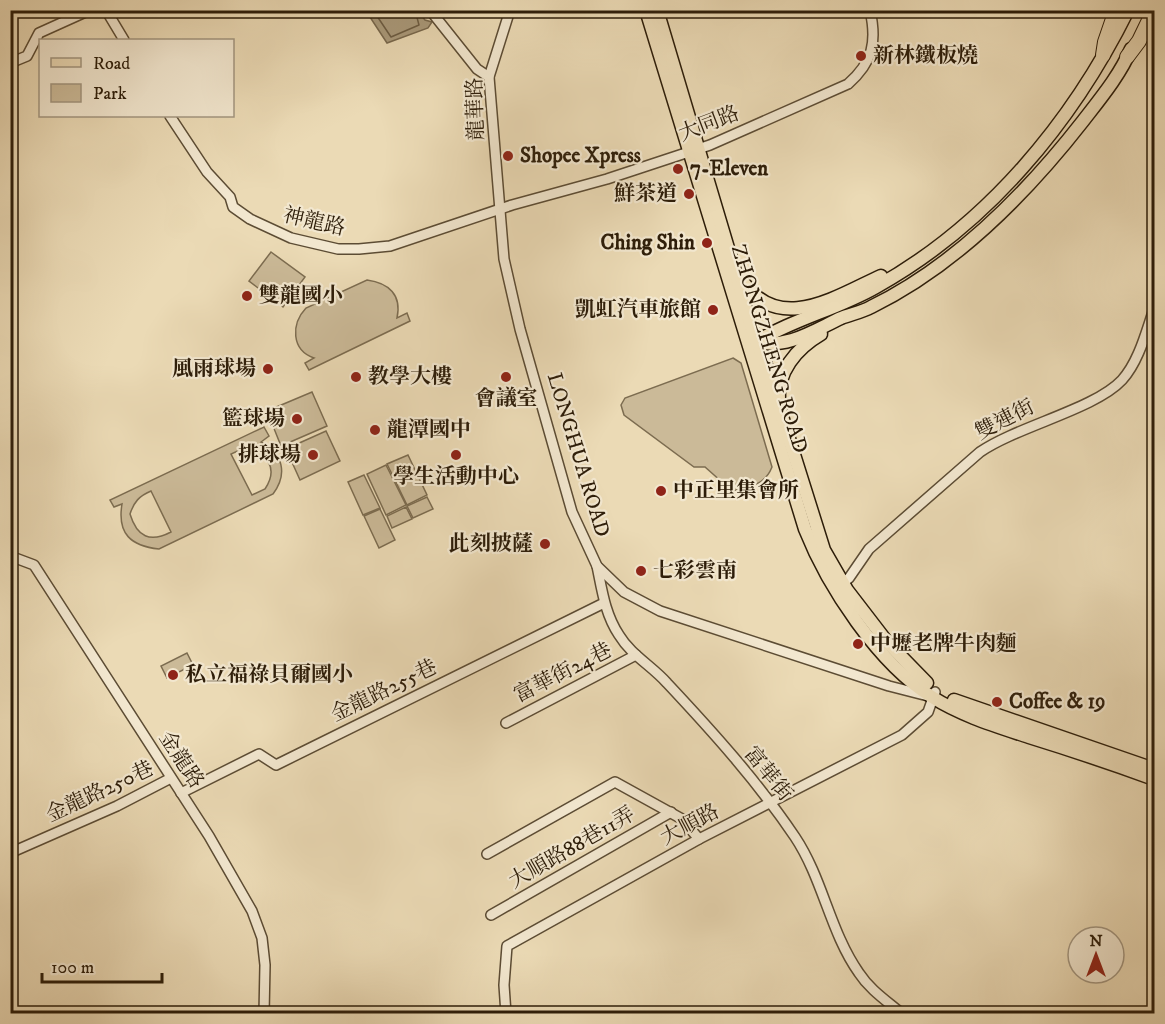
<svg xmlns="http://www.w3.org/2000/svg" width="1165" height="1024" font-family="'IM FELL DW Pica','Noto Serif TC',serif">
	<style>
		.green { fill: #cbba98; stroke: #7c6c50; stroke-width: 1.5; fill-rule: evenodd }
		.water { fill: #aa9a7b; stroke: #78684d; stroke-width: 1.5 }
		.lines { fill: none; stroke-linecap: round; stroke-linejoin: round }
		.shore { stroke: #6c5c42; stroke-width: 1.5 }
		.minor-casing { stroke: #5c4c34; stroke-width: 12 }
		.major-casing { stroke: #2d1d09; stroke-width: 15 }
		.highway-casing { stroke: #2d1d09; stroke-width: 16 }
		.minor { stroke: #f2e7cf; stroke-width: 9 }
		.major { stroke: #ebdab5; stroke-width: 12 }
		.highway { stroke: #ebdab5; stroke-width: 14 }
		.poi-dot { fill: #8f2418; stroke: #f2e7cf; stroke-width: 2 }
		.labels { text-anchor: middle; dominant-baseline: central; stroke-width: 4.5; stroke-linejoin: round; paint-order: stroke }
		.poi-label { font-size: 21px; font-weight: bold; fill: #2d1d09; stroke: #f2e7cf; text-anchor: start }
		.street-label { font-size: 21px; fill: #2d1d09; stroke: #f2e7cf }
	</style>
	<rect width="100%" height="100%" fill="#ebdab5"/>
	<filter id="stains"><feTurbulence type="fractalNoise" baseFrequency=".00333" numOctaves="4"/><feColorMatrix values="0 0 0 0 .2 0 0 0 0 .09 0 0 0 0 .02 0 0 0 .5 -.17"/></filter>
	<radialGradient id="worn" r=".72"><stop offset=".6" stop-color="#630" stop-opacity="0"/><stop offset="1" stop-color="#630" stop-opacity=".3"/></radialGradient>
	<!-- green -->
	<g class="green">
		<path d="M 271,252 L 305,277 L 283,307 L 249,281 Z"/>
		<path d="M 367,280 C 389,283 402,295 397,318 L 407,313 L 410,321 L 309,370 L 305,363 L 314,358 C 291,350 291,324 306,308 Z"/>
		<path d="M 733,358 L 741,363 L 772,467 C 765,485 750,487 732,491 L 705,467 L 694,467 L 624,415 L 621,405 L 625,398 Z"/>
		<path d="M 312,392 L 327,426 L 281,446 L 267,411 Z"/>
		<path d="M 264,427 L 269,436 L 261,442 C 283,453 288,474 273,494 L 159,549 C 131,546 117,534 122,504 L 114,507 L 110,500 ZM 244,448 C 267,452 279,468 265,489 L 252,495 L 231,454 ZM 151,491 L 171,532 C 150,543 137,537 130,514 C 134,502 139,496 151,491 Z"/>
		<path d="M 326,431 L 340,461 L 300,480 L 286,449 Z"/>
		<path d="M 408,455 L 427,495 L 407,505 L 387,464 Z"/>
		<path d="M 386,465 L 406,505 L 386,515 L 367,474 Z"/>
		<path d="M 364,475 L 380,508 L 363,515 L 348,482 Z"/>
		<path d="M 427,497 L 433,509 L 413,518 L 407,506 Z"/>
		<path d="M 406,507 L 412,519 L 392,528 L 387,516 Z"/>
		<path d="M 380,509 L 395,540 L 379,548 L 364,516 Z"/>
		<path d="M 187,653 L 193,665 L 167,678 L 161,666 Z"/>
	</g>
	<!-- water -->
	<path class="water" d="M 366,11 L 418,11 L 425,20 L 432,22 L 428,28 L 387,43 Z"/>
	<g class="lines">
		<!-- shore -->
		<path class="shore" d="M 373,10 L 391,37 L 419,25 L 415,10"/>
		<!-- minor casing -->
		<g class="minor-casing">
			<g id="minor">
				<path d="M 106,10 L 124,40"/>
				<path d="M 430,10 L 477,69 L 489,77"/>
				<path d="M 510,10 L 489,77 L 504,259 L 520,329 L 572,512 L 597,566 L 624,592 L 660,611 L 889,686 L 928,696"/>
				<path d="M 10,63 L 27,56 L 39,33 L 90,10"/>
				<path d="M 170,116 L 207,172 L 230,197 L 233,207 L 250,219 L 291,238 L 338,249 L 359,249 L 390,246 L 512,205 L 607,179 L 710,145 L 848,84 C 873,62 877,42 870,10"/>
				<path d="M 10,556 L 34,565 L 209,836 L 252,911 L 262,938 L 265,965 L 264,1014"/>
				<path d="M 597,566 C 602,590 605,614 619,635 C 631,655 652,666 667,683 C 712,731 758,782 795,837 C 823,879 830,932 859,973 C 870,990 887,1001 902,1014"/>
				<path d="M 839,586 L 849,578 L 869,549 L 980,452 C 1018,426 1095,409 1122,380 C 1139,361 1146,332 1154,309"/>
				<path d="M 506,723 L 636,655"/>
				<path d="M 181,793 L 259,754 L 276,765 L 604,603"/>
				<path d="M 10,853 L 117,806 L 171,778"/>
				<path d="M 487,854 L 615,782 L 682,819 L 699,839"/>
				<path d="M 491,915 L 671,812"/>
				<path d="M 506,1014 L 504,985 L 507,946 L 699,839 L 902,735 L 928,712 L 935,692"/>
			</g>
		</g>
		<!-- major casing -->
		<g class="major-casing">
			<g id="major">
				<path d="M 646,10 L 805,529 C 828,587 878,663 932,697 C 962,716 996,726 1029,737 C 1071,750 1113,764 1154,779"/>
				<path d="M 657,10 L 756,342 L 764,359 L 824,550 L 847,590 L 887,642 L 927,683"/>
				<path d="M 740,277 C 776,337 835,297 881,276"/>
				<path d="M 756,342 C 787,349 813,331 841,318 C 851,314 862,312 871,307 C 955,266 1026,194 1083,121 C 1100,99 1120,75 1131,49"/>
				<path d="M 756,342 C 793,319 838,309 876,287 C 987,225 1072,123 1128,10"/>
				<path d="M 779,402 C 776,372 797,348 821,334"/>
				<path d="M 954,700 L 1154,769"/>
			</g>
		</g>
		<!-- highway casing -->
		<g class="highway-casing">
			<g id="highway">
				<path d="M 10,12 L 14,10"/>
				<path d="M 1103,55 L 1105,42 L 1116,10"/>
				<path d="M 1127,57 L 1139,41 L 1154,10"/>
			</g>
		</g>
		<!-- minor -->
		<use href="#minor" class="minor"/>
		<!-- major -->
		<use href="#major" class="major"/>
		<!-- highway -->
		<use href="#highway" class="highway"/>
	</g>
	<!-- markers -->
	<g class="poi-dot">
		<circle cx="861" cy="56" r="6"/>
		<circle cx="508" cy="156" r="6"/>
		<circle cx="678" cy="169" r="6"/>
		<circle cx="689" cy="194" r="6"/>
		<circle cx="707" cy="243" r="6"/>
		<circle cx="247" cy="296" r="6"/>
		<circle cx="713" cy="310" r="6"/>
		<circle cx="268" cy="369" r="6"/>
		<circle cx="356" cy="377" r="6"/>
		<circle cx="506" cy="377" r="6"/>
		<circle cx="297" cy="419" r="6"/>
		<circle cx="375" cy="430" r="6"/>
		<circle cx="313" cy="455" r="6"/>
		<circle cx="456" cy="455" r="6"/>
		<circle cx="661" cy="491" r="6"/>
		<circle cx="545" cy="544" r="6"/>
		<circle cx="641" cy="571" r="6"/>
		<circle cx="858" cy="644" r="6"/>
		<circle cx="173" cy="675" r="6"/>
		<circle cx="997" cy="702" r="6"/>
	</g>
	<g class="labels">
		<!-- poi labels -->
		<g class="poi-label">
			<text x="873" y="56">新林鐵板燒</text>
			<text x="520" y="156">Shopee Xpress</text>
			<text x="690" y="169">7-Eleven</text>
			<text x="677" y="194" text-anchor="end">鮮茶道</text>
			<text x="695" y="243" text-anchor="end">Ching Shin</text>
			<text x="259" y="296">雙龍國小</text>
			<text x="701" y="310" text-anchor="end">凱虹汽車旅館</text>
			<text x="256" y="369" text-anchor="end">風雨球場</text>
			<text x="368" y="377">教學大樓</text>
			<text x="506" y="399" text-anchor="middle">會議室</text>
			<text x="285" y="419" text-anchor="end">籃球場</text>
			<text x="387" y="430">龍潭國中</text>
			<text x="301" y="455" text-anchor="end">排球場</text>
			<text x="456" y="477" text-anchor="middle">學生活動中心</text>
			<text x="673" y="491">中正里集會所</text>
			<text x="533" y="544" text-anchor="end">此刻披薩</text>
			<text x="653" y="571">七彩雲南</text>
			<text x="870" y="644">中壢老牌牛肉麵</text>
			<text x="185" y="675">私立福祿貝爾國小</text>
			<text x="1009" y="702">Coffee &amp; 19</text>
		</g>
		<!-- street labels -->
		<g class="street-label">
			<text transform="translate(476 109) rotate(-92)">龍華路</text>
			<text transform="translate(709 124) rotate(-21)">大同路</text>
			<text transform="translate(314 222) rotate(13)">神龍路</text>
			<text transform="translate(769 349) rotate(73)">ZHONGZHENG ROAD</text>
			<text transform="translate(1005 420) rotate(-27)">雙連街</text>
			<text transform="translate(578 455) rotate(73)">LONGHUA ROAD</text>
			<text transform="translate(563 673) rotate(-27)">富華街24巷</text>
			<text transform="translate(384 691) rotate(-26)">金龍路255巷</text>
			<text transform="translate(181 760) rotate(57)">金龍路</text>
			<text transform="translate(768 774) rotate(51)">富華街</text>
			<text transform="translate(100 792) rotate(-25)">金龍路250巷</text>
			<text transform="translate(690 825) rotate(-28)">大順路</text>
			<text transform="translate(572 848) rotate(-30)">大順路88巷11弄</text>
		</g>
	</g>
	<!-- margin -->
	<rect width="1165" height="1024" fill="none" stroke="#ebdab5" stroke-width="36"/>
	<rect x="12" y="12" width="1141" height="1000" fill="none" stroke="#2d1d09" stroke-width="3"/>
	<rect x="18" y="18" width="1129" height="988" fill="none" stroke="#2d1d09" stroke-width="1.5"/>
	<!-- legend -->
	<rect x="39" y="39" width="195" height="78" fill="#f2e7cf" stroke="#a39680" stroke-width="1.5"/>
	<rect x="51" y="58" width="30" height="9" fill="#ebdab5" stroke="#a39680" stroke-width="1.5"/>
	<text x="93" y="69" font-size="18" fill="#2d1d09">Road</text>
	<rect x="51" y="84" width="30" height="18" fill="#cbba98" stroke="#a39680" stroke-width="1.5"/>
	<text x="93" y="99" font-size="18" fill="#2d1d09">Park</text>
	<!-- north arrow -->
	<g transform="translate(1096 955)"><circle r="28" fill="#f2e7cf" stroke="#a39680" stroke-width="1.5"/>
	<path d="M0-4.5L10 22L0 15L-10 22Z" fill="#8f2418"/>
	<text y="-9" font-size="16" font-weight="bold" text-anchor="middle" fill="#2d1d09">N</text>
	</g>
	<!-- scale -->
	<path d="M42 973v9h120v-9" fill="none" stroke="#2d1d09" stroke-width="3"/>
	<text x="51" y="973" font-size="18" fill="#2d1d09" stroke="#f2e7cf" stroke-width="4.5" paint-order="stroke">100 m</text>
	<rect width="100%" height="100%" filter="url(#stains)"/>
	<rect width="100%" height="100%" fill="url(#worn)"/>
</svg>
